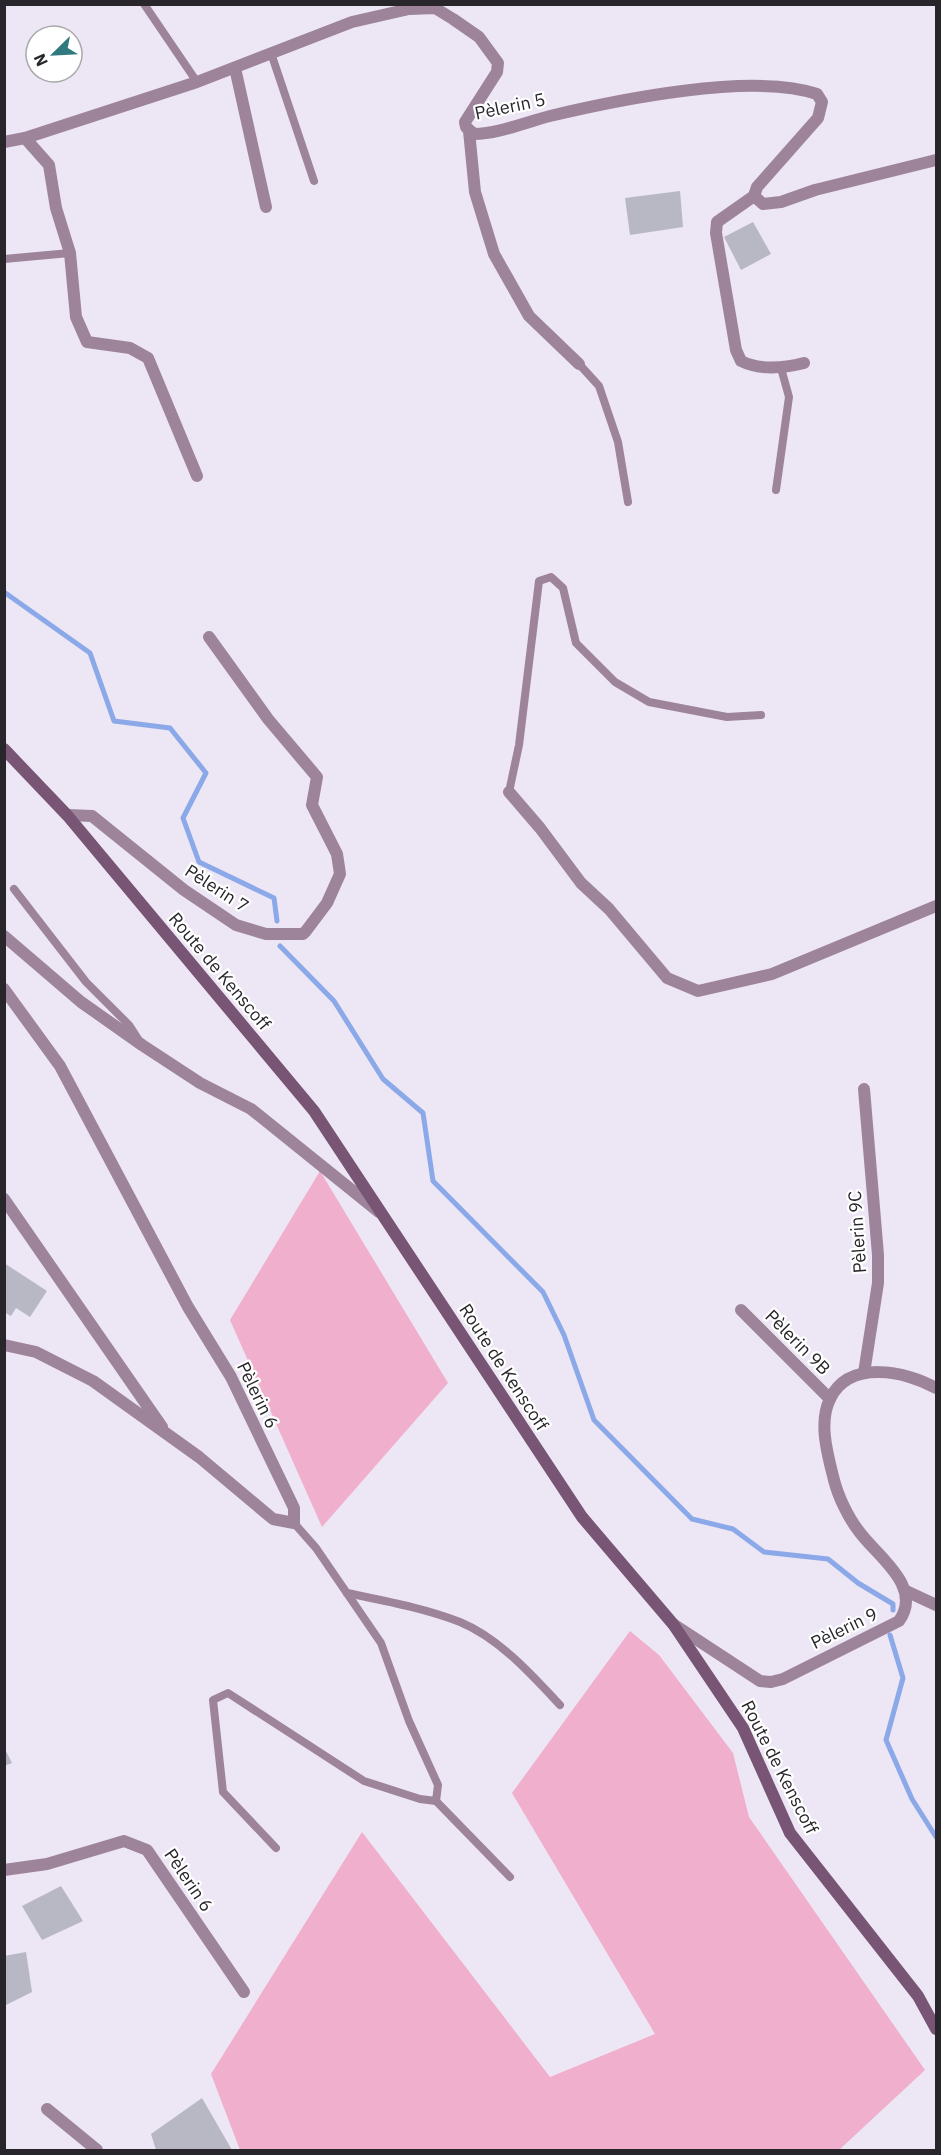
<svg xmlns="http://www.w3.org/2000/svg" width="941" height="2155" font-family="'IBM Plex Sans',sans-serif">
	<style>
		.green { fill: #f0afcc }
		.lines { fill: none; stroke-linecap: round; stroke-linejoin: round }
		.stream { stroke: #8ba8e8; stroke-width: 5 }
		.building { fill: #b8b8c5 }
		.lane { stroke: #9d849b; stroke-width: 8 }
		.street { stroke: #9d849b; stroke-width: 12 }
		.secondary { stroke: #785475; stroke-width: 12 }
		.labels { text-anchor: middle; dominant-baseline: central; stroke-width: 4.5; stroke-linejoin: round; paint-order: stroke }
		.street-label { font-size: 18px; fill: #28262b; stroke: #fff }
	</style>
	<rect width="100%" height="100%" fill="#ede6f4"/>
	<!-- green -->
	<g class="green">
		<path d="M 320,1171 L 448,1383 L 322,1527 L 230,1320 Z"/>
		<path d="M 630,1631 L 659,1655 L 733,1753 L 749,1817 L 925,2070 L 839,2150 L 240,2150 L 211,2074 L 362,1832 L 550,2077 L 655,2034 L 512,1793 Z"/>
	</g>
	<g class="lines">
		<!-- stream -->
		<g class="stream">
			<path d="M 4,592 L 90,653 L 114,721 L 170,728 L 206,773 L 183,818 L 199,862 L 274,898 L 277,921"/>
			<path d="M 280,946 L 334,1001 L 383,1079 L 423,1113 L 433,1181 L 543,1292 L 564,1335 L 594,1420 L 692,1519 L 733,1529 L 764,1552 L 828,1559 L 858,1583 L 893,1604 L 893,1610"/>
			<path d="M 890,1635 L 903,1678 L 886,1740 L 912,1799 L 936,1837"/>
		</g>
	</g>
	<!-- building -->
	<g class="building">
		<path d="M 680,191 L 683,227 L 630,235 L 625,198 Z"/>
		<path d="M 753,222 L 771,254 L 741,270 L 724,237 Z"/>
		<path d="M 4,1263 L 47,1291 L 30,1317 L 16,1308 L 11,1316 L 4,1312 Z"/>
		<path d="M 4,1747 L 12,1763 L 4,1766 Z"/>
		<path d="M 61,1886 L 83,1921 L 42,1940 L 22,1906 Z"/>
		<path d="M 26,1952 L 32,1992 L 4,2006 L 4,1956 Z"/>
		<path d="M 202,2098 L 232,2150 L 156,2150 L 151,2134 Z"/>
	</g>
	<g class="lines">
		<!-- lane -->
		<g class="lane">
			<path d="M 144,4 L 197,82"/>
			<path d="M 271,53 L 314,181"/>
			<path d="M 4,259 L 70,253"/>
			<path d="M 579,364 L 599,386 L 618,442 L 628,502"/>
			<path d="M 776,490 L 789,397 L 781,368"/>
			<path d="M 509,792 L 519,745 L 539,581 L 551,577 L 563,588 L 576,643 L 615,682 L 649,702 L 727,717 L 761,715"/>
			<path d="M 14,889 L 86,982 L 129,1025 L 138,1039"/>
			<path d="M 347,1593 C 385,1601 424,1608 460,1622 C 499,1638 532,1675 560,1705"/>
			<path d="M 436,1801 L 510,1877"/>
			<path d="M 276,1848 L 223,1792 L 213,1700 L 228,1693 L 364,1781 L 420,1799 L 436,1801 L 438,1785 L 409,1721 L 381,1643 L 316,1548 L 294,1523"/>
		</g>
		<!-- street -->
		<g class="street">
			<path d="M 235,68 L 266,207"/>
			<path d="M 469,131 L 475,192 L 494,254 L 529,316 L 579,364"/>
			<path d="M 25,138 L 49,165 L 56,208 L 70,253 L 76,317 L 87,342 L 130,348 L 148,358 L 197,476"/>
			<path d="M 4,142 L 25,138 L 197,82 L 352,22 L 409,9 L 435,8 L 453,19 L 479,37 L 498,63 L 497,72 L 465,122 L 466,127 L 474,134 C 498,134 526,122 550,116 C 617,100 752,72 817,94 L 822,102 L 818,118 L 757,187 L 754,196"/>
			<path d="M 754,196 L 717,222 L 716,233 L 736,350 L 741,361 C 761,371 784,368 804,363"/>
			<path d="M 754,196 L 763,204 L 781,202 L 815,190 L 936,160"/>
			<path d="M 509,792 L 540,828 L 581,883 L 609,909 L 667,978 L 698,991 L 772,974 L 936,906"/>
			<path d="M 67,815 L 92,816 L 184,890 L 236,925 L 266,934 L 303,934 L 306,931 L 327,903 L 340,874 L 337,854 L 312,805 L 317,777 L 268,719 L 209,637"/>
			<path d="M 4,936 L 81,1002 L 142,1045 L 200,1083 L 251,1109 L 379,1212"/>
			<path d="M 4,989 L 60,1066 L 188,1307 L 231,1377 L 294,1508 L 294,1523 L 273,1519 L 199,1457 L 93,1381 L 36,1352 L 4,1345"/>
			<path d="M 864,1089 L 878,1255 L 878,1283 L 864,1373"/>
			<path d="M 4,1199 L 162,1427"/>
			<path d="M 741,1310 L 830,1399"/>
			<path d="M 906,1591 L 936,1605"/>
			<path d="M 673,1624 L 760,1681 L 771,1682 L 783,1679 L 899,1621 C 924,1586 876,1556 858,1530 C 848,1517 838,1496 834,1480 C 828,1456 818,1423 830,1399 C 849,1359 906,1371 936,1388"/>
			<path d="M 4,1870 L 47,1864 L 124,1841 L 147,1850 L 244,1992"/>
			<path d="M 47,2109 L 97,2150"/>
		</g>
		<!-- secondary -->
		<path class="secondary" d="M 4,749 L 67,815 L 314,1111 L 582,1517 L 673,1624 L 743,1728 L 790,1833 L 918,1996 L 936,2029"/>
	</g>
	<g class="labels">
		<!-- street labels -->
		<g class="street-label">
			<text transform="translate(510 106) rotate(-12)">Pèlerin 5</text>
			<text transform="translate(217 888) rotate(33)">Pèlerin 7</text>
			<text transform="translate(220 971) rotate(50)">Route de Kenscoff</text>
			<text transform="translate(857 1232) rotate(-94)">Pèlerin 9C</text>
			<text transform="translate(798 1342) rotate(45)">Pèlerin 9B</text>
			<text transform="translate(504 1367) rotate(57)">Route de Kenscoff</text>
			<text transform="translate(258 1395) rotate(64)">Pèlerin 6</text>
			<text transform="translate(844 1628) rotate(-26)">Pèlerin 9</text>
			<text transform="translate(780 1767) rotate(63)">Route de Kenscoff</text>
			<text transform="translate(189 1880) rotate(56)">Pèlerin 6</text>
		</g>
	</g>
	<!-- border -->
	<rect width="941" height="2155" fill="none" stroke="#28262b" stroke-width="12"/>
	<!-- north arrow -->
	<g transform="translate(54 54) rotate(246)"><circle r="28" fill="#ffffff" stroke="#a9a8aa" stroke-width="1.5"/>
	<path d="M0-4.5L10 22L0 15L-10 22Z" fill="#30797e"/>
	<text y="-9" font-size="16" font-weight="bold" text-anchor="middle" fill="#28262b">N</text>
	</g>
</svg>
